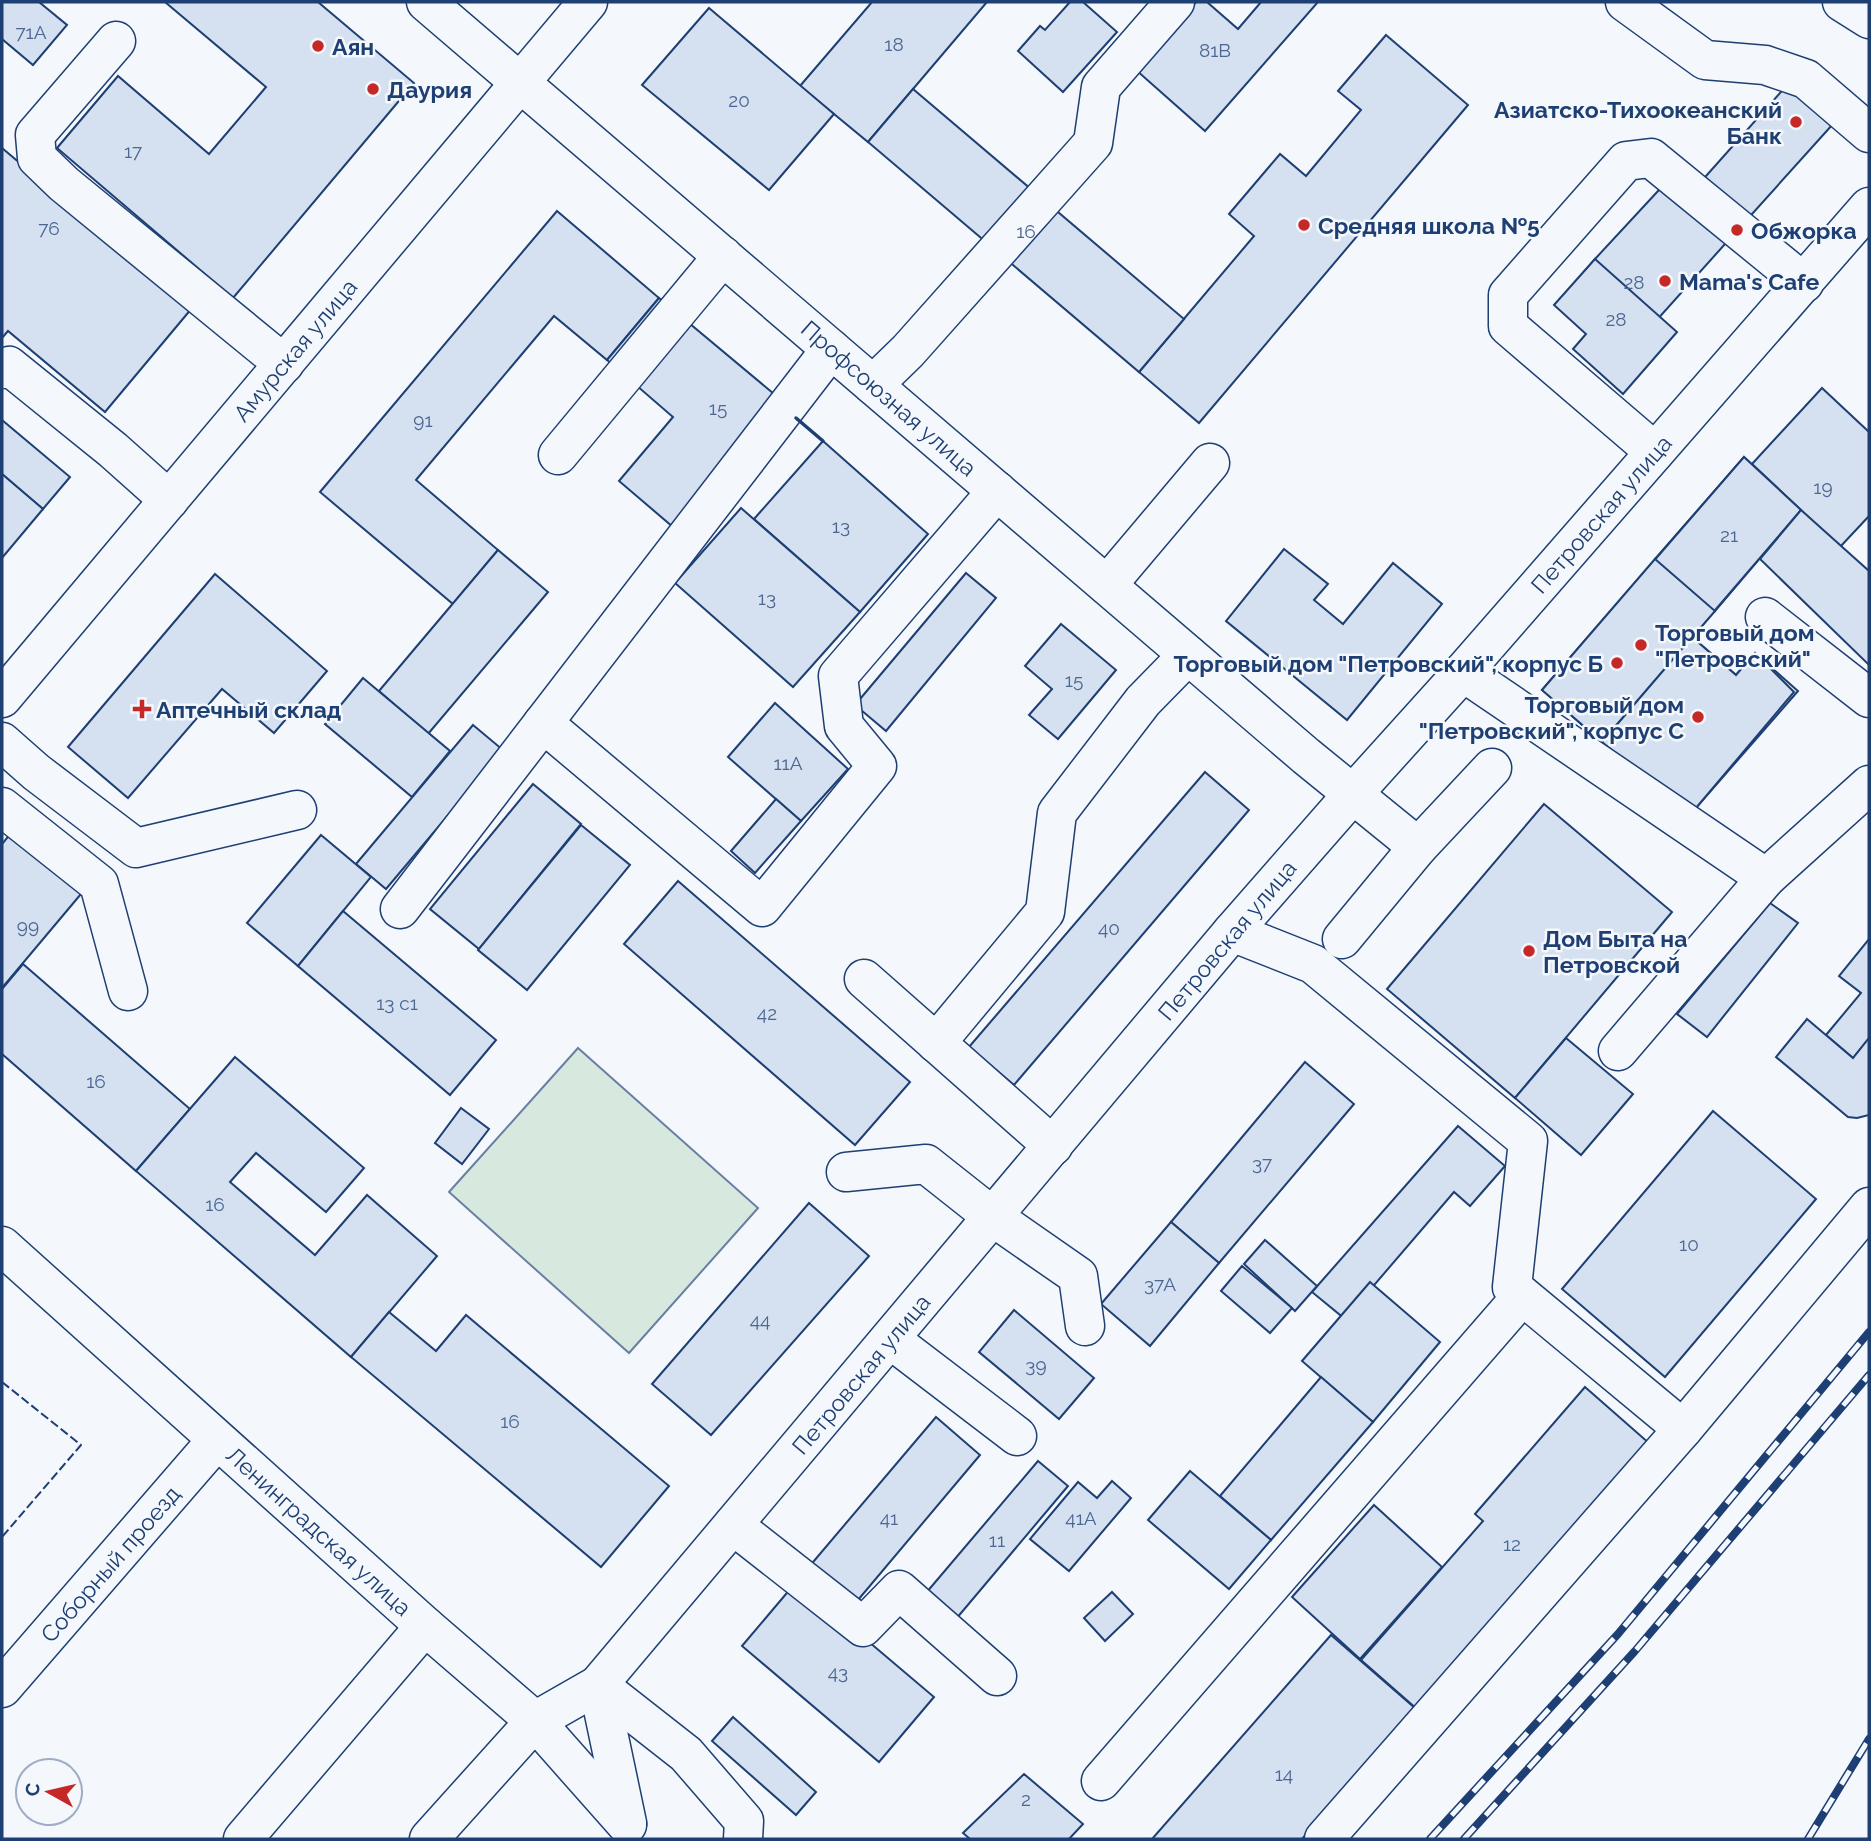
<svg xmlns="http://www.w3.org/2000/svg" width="1871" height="1841" font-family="Raleway,sans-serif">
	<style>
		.green { fill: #d7e8df; stroke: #687fa3; stroke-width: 2 }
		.building { fill: #d5e0f0; stroke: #1d3f73; stroke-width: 2 }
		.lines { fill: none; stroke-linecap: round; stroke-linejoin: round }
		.minor-casing { stroke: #1d3f73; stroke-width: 41 }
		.major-casing { stroke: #1d3f73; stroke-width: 41 }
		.minor { stroke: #f4f7fb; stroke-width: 38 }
		.major { stroke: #f4f7fb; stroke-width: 38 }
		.rail-casing { stroke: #1d3f73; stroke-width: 8 }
		.rail { stroke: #f4f7fb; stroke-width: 5; stroke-dasharray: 16; stroke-linecap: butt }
		.fence { stroke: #1d3f73; stroke-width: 2; stroke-dasharray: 9 3.5; stroke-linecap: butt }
		.wall { stroke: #1d3f73; stroke-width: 3.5 }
		.poi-dot { fill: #c62828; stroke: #f4f7fb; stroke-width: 2.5 }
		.labels { text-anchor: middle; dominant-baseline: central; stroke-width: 5; stroke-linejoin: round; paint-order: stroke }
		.number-label { font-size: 19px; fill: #4b6792 }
		.poi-label { font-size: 23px; font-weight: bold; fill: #1d3f73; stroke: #f4f7fb; text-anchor: start }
		.street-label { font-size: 23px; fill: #1d3f73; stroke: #f4f7fb }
	</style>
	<rect width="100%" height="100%" fill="#f4f7fb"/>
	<!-- green -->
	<path class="green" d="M 578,1048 L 758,1208 L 629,1353 L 449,1192 Z"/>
	<!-- building -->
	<g class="building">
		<path d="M 2,2 L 39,2 L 67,25 L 33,65 L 2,39 Z"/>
		<path d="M 165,2 L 318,2 L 414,83 L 233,298 L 57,148 L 118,76 L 209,154 L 266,87 Z"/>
		<path d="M 872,2 L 987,2 L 868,142 L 800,86 Z"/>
		<path d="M 1070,2 L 1083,2 L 1117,32 L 1063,92 L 1018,51 L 1040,26 L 1045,30 Z"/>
		<path d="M 1196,2 L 1207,2 L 1238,29 L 1261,2 L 1318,2 L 1205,131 L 1136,70 Z"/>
		<path d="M 709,8 L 834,114 L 769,190 L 642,85 Z"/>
		<path d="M 1386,35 L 1468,105 L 1199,423 L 1139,372 L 1254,236 L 1229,214 L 1280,154 L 1306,176 L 1361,110 L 1338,91 Z"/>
		<path d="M 1788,84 L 1833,124 L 1734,234 L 1690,194 Z"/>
		<path d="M 913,89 L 1184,319 L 1139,372 L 868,142 Z"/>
		<path d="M 2,148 L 192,308 L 105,412 L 8,331 L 2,338 Z"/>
		<path d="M 1671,177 L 1734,234 L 1620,361 L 1557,304 L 1595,259 Z"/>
		<path d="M 557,211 L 659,298 L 607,360 L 554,316 L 416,480 L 498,550 L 453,604 L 320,492 Z"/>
		<path d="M 1595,259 L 1677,332 L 1623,394 L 1573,349 L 1586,334 L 1554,305 Z"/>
		<path d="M 659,298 L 780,399 L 673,527 L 619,481 L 673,417 L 607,360 Z"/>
		<path d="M 1822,388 L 1869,432 L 1869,516 L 1840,547 L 1752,464 Z"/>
		<path d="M 2,420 L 70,477 L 43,509 L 2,474 Z"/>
		<path d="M 823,441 L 928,534 L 860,612 L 754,519 Z"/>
		<path d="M 1744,457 L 1801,510 L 1715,611 L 1655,559 Z"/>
		<path d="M 1744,457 L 1801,510 L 1692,637 L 1736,675 L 1755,653 L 1798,691 L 1688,817 L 1542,690 Z"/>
		<path d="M 2,474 L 43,509 L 2,558 Z"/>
		<path d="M 741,508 L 860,612 L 793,687 L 675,583 Z"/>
		<path d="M 1801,510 L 1869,571 L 1869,665 L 1760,559 Z"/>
		<path d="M 1284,549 L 1328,584 L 1314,600 L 1343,624 L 1393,563 L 1442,604 L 1347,720 L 1226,621 Z"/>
		<path d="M 498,550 L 548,592 L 428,734 L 379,691 Z"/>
		<path d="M 1655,559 L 1715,611 L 1602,742 L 1542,690 Z"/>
		<path d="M 966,573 L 996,598 L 886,731 L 855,705 Z"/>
		<path d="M 215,574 L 327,671 L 274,733 L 222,689 L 128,798 L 68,747 Z"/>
		<path d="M 1061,624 L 1116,670 L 1058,739 L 1029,715 L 1052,689 L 1025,666 Z"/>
		<path d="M 1692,637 L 1736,675 L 1755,653 L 1794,692 L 1690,815 L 1602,742 Z"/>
		<path d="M 363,678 L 450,751 L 412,797 L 325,724 Z"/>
		<path d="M 775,703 L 848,769 L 801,821 L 728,757 Z"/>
		<path d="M 473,725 L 503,750 L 386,889 L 356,864 Z"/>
		<path d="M 1205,772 L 1249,810 L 1014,1085 L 969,1047 Z"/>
		<path d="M 533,784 L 581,824 L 479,949 L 430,909 Z"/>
		<path d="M 776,799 L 801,821 L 755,873 L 731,851 Z"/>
		<path d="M 1544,804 L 1672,912 L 1515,1098 L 1387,989 Z"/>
		<path d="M 581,825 L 630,865 L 527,990 L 478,950 Z"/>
		<path d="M 16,827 L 86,888 L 2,988 L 2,844 Z"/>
		<path d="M 321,835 L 371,877 L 298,966 L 247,923 Z"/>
		<path d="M 678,881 L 910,1082 L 855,1145 L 624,944 Z"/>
		<path d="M 1770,903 L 1798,923 L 1707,1037 L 1677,1014 Z"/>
		<path d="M 343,911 L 496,1040 L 450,1095 L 298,966 Z"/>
		<path d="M 1869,939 L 1869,1038 L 1853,1058 L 1826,1035 L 1861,993 L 1839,976 Z"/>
		<path d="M 23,964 L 190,1109 L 136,1171 L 2,1054 L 2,989 Z"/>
		<path d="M 1807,1019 L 1853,1058 L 1869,1038 L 1869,1115 L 1857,1118 L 1848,1117 L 1776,1057 Z"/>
		<path d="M 1566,1038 L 1633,1094 L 1581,1155 L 1515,1098 Z"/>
		<path d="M 235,1057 L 364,1168 L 326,1212 L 256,1153 L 230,1182 L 315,1255 L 367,1195 L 437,1256 L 351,1357 L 136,1171 Z"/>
		<path d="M 1305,1062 L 1354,1104 L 1219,1263 L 1171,1222 Z"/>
		<path d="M 461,1108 L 489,1129 L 462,1164 L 435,1143 Z"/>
		<path d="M 1713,1111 L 1816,1199 L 1665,1377 L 1562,1289 Z"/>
		<path d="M 1458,1126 L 1505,1166 L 1470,1206 L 1454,1192 L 1345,1319 L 1312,1292 Z"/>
		<path d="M 809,1203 L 869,1256 L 711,1435 L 652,1384 Z"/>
		<path d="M 1171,1222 L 1219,1263 L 1150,1346 L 1101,1304 Z"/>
		<path d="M 1265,1240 L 1317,1286 L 1295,1311 L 1244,1264 Z"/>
		<path d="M 1242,1266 L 1292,1308 L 1270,1333 L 1221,1291 Z"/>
		<path d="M 1370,1282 L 1440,1342 L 1373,1422 L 1302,1361 Z"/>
		<path d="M 1014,1310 L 1094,1378 L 1059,1419 L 979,1352 Z"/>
		<path d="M 389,1312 L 436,1351 L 466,1315 L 669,1486 L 601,1567 L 351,1357 Z"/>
		<path d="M 1321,1377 L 1373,1422 L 1271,1540 L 1220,1496 Z"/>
		<path d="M 1585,1387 L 1650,1444 L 1418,1710 L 1361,1660 L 1483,1521 L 1475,1514 Z"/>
		<path d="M 936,1417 L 980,1455 L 842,1619 L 797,1581 Z"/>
		<path d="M 1038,1461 L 1068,1486 L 956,1619 L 926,1593 Z"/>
		<path d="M 1190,1471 L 1271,1540 L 1229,1589 L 1148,1520 Z"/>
		<path d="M 1112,1481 L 1131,1498 L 1069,1571 L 1030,1539 L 1078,1482 L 1097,1498 Z"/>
		<path d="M 1374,1505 L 1442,1567 L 1360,1659 L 1292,1597 Z"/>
		<path d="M 797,1581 L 934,1697 L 879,1762 L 742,1646 Z"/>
		<path d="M 1112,1592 L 1133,1614 L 1105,1641 L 1084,1618 Z"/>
		<path d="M 1331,1635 L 1416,1709 L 1302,1839 L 1152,1839 Z"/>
		<path d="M 733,1717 L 816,1792 L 796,1815 L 712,1741 Z"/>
		<path d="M 1024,1774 L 1083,1824 L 1069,1839 L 970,1839 L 963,1833 Z"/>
	</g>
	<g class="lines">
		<!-- minor casing -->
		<g class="minor-casing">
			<g id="minor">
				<path d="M 426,2 L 1306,756 L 1418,847 L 1342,939"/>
				<path d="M 1625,2 L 1705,60 L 1765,65 L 1806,79 L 1869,133"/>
				<path d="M 1842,2 L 1869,19"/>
				<path d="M 116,41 L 35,135 L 37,158 L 64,184 L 284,364"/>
				<path d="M 2,369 L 9,366 L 113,450 L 169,500"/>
				<path d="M 873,385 L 908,351 L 1093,143 L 1101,87 L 1175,2"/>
				<path d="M 1655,452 L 1508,326 L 1508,295 L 1626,161 L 1651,158 L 1804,283"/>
				<path d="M 558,455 L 723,256"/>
				<path d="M 1107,585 L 1210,463"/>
				<path d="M 1765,617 L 1869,698"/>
				<path d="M 1463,672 L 1766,878 L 1618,1051"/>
				<path d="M 543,723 L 762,907 L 877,766 L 844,726 L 838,676 L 997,491"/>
				<path d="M 2,742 L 36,772 L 136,848 L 297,810"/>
				<path d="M 2,807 L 99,884 L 128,991"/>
				<path d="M 1418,847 L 1492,768"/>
				<path d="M 1766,878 L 1869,785"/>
				<path d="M 400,909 L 831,349"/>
				<path d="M 1232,932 L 1313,964 L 1528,1141 L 1512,1287 L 1683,1429 L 1324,1839"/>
				<path d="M 864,979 L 1053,1146"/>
				<path d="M 936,1043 L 1045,912 L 1057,813 L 1143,701 L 1188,655"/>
				<path d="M 846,1172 L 926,1164 L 993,1217 L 1078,1276 L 1085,1326"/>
				<path d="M 2,1246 L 425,1626 L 535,1721 L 627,1825"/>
				<path d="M 890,1339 L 1017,1436"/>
				<path d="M 1683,1429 L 1869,1207"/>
				<path d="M 733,1525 L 863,1627 L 899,1590 L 997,1676"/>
				<path d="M 598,1685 L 686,1754 L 744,1821 L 743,1839"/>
				<path d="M 598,1685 L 627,1823"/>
				<path d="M 2,1688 L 217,1440"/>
				<path d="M 1101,1781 L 1522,1296"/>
				<path d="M 243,1839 L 425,1626"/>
				<path d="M 429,1839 L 535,1721 L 598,1685 L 1232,932 L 1352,795 L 1463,672 L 1869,207"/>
			</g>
		</g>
		<!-- major casing -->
		<g class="major-casing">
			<path id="major" d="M 2,698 L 588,2"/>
		</g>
		<!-- minor -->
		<use href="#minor" class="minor"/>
		<!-- major -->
		<use href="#major" class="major"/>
		<!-- rail casing -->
		<g class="rail-casing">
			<g id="rail">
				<path d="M 1430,1839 L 1618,1634 L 1869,1332"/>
				<path d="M 1464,1839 L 1635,1651 L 1869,1375"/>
				<path d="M 1808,1839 L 1869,1739"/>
			</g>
		</g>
		<!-- rail -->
		<use href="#rail" class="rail"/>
		<!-- fence -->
		<path class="fence" d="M 2,1382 L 81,1445 L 2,1537"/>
		<!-- wall -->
		<path class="wall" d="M 796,418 L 823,441"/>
	</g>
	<!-- markers -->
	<g class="poi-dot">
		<circle cx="318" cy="46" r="7"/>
		<circle cx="373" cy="89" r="7"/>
		<circle cx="1796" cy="122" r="7"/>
		<circle cx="1304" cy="225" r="7"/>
		<circle cx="1737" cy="230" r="7"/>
		<circle cx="1665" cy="281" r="7"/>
		<circle cx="1641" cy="645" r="7"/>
		<circle cx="1617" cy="663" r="7"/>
		<path d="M138.5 698.5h7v7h7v7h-7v7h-7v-7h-7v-7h7z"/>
		<circle cx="1698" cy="717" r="7"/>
		<circle cx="1529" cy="951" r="7"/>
	</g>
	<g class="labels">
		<!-- number labels -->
		<g class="number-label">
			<text x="31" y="32">71А</text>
			<text x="894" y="44">18</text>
			<text x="1215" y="50">81В</text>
			<text x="739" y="100">20</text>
			<text x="133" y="151">17</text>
			<text x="49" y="228">76</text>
			<text x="1026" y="231">16</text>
			<text x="1634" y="282">28</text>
			<text x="1616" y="319">28</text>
			<text x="718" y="408">15</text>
			<text x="423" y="420">91</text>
			<text x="1823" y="487">19</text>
			<text x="841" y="526">13</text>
			<text x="1729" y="535">21</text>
			<text x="767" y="598">13</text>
			<text x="1074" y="680">15</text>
			<text x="788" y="763">11А</text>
			<text x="28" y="926">99</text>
			<text x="1109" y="928">40</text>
			<text x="397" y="1003">13 с1</text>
			<text x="767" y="1013">42</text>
			<text x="96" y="1081">16</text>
			<text x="1262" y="1163">37</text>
			<text x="215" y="1204">16</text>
			<text x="1689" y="1244">10</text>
			<text x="1160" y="1284">37А</text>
			<text x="760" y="1320">44</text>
			<text x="1036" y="1365">39</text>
			<text x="510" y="1421">16</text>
			<text x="889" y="1518">41</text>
			<text x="1081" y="1518">41А</text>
			<text x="997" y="1540">11</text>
			<text x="1512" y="1544">12</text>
			<text x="838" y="1672">43</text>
			<text x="1284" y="1774">14</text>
			<text x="1026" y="1799">2</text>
		</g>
		<!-- poi labels -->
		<g class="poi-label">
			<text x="332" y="46">Аян</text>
			<text x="387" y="89">Даурия</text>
			<text x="1782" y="109" text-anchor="end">Азиатско-Тихоокеанский<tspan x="1782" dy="26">Банк</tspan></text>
			<text x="1318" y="225">Средняя школа №5</text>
			<text x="1751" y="230">Обжорка</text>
			<text x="1679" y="281">Mama's Cafe</text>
			<text x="1655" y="632">Торговый дом<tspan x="1655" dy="26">"Петровский"</tspan></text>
			<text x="1603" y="663" text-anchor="end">Торговый дом "Петровский", корпус Б</text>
			<text x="1684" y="704" text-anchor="end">Торговый дом<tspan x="1684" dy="26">"Петровский", корпус С</tspan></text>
			<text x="156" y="709">Аптечный склад</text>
			<text x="1543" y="938">Дом Быта на<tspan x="1543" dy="26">Петровской</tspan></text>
		</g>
		<!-- street labels -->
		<g class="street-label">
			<text transform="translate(295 350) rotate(-50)">Амурская улица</text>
			<text transform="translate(889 398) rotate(41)">Профсоюзная улица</text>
			<text transform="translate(1601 514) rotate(-49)">Петровская улица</text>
			<text transform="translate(1227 940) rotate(-50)">Петровская улица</text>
			<text transform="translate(861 1374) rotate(-50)">Петровская улица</text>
			<text transform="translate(319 1531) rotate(42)">Ленинградская улица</text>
			<text transform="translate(110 1564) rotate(-49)">Соборный проезд</text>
		</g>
	</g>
	<!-- border -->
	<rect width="1871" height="1841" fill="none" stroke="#1d3f73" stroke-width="7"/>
	<!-- north arrow -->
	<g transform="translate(49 1792) rotate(278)"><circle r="33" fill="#f4f7fb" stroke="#9eadc5" stroke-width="2"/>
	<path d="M0-5L12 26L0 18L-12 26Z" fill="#c62828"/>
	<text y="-10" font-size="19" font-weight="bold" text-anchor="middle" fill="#1d3f73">С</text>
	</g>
</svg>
